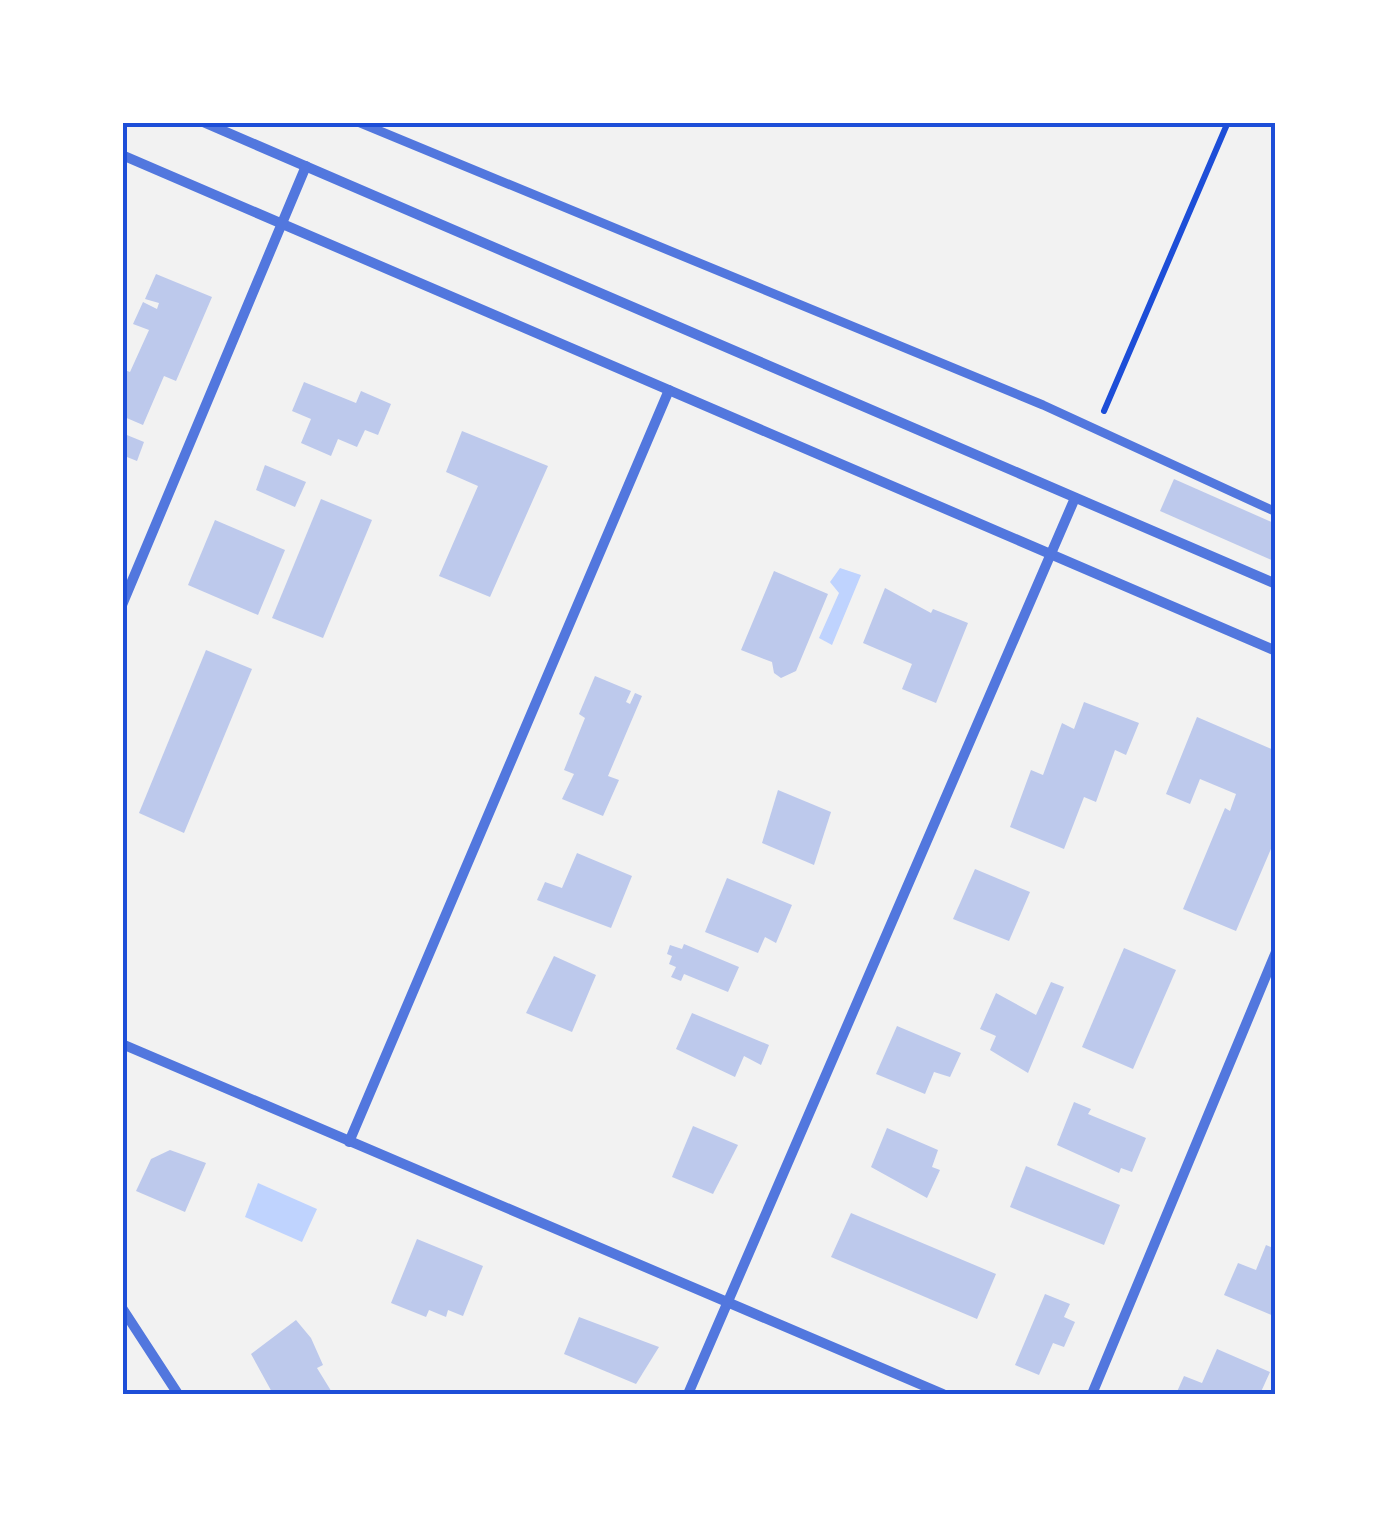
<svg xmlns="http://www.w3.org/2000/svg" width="1398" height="1517" font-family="Jost,sans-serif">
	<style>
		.water { fill: #bfd3fe }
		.building { fill: #bdc9ec }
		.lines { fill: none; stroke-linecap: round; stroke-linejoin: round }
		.path { stroke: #1d4ed8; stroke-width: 6 }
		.pedestrian { stroke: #5277de; stroke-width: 9 }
		.minor { stroke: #5277de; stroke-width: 10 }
		.neatline { fill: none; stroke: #1d4ed8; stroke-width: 4 }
	</style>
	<rect width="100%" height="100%" fill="#f2f2f2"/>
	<!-- water -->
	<g class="water">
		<path d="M 840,568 L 861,575 L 832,645 L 819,638 L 839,593 L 830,582 Z"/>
		<path d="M 258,1183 L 317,1209 L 302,1242 L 245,1217 Z"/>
	</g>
	<!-- building -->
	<g class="building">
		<path d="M 156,274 L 212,297 L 176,381 L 164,376 L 143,425 L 122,416 L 122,369 L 130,372 L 149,330 L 133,324 L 143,302 L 157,309 L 159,303 L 145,299 Z"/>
		<path d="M 304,382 L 356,403 L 361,391 L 391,404 L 378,435 L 365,430 L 357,447 L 338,439 L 331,456 L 301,443 L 311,419 L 292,411 Z"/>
		<path d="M 462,431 L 548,466 L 490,597 L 439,576 L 478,486 L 446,472 Z"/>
		<path d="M 122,433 L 144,442 L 137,461 L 122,455 Z"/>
		<path d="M 265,465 L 306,482 L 295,507 L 256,490 Z"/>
		<path d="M 1174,479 L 1276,524 L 1276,562 L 1160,511 Z"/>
		<path d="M 321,499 L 372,520 L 323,638 L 272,618 Z"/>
		<path d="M 215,520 L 285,550 L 258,615 L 188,585 Z"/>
		<path d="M 774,571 L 828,594 L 796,671 L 781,678 L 774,673 L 772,662 L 741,650 Z"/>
		<path d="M 885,588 L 931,613 L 933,609 L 968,623 L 936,703 L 902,689 L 912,664 L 863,643 Z"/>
		<path d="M 206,650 L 252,669 L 184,833 L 139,813 Z"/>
		<path d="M 595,676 L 631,691 L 626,702 L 630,704 L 635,693 L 642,696 L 608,776 L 619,780 L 603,816 L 562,799 L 574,774 L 564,770 L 585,718 L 579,714 Z"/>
		<path d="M 1084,702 L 1139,723 L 1126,755 L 1115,750 L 1096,802 L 1084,797 L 1064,849 L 1010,827 L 1031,770 L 1043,775 L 1062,723 L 1074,729 Z"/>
		<path d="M 1197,717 L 1276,751 L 1276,837 L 1236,931 L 1183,909 L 1225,808 L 1230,811 L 1236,794 L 1200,779 L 1190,804 L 1166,794 Z"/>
		<path d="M 778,790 L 831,812 L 814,865 L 762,843 Z"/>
		<path d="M 577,853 L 632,876 L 611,928 L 537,900 L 545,882 L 562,888 Z"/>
		<path d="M 975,869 L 1030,892 L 1009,941 L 953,919 Z"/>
		<path d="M 727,878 L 792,905 L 776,943 L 765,937 L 758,953 L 705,932 Z"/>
		<path d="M 684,944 L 739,967 L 728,992 L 684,974 L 681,981 L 671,977 L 676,967 L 669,964 L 672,956 L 667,954 L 670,945 L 682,949 Z"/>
		<path d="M 1124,948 L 1176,970 L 1133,1069 L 1082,1047 Z"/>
		<path d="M 554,956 L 596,975 L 572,1032 L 526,1013 Z"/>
		<path d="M 1051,982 L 1064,987 L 1028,1073 L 990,1050 L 996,1036 L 980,1029 L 996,993 L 1036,1015 Z"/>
		<path d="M 692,1013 L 769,1045 L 761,1065 L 744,1056 L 735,1077 L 676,1049 Z"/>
		<path d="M 897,1026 L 961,1053 L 950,1077 L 934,1072 L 925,1094 L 876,1074 Z"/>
		<path d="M 1074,1102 L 1091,1109 L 1088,1114 L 1146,1138 L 1132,1172 L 1121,1168 L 1119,1173 L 1057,1145 Z"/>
		<path d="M 693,1126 L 738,1145 L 713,1194 L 672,1177 Z"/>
		<path d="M 887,1128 L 938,1150 L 932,1167 L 940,1170 L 927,1198 L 871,1167 Z"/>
		<path d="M 170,1150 L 206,1163 L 185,1212 L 136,1191 L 151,1159 Z"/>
		<path d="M 1026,1166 L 1120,1205 L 1104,1245 L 1010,1207 Z"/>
		<path d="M 851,1213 L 996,1274 L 977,1319 L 831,1257 Z"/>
		<path d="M 417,1239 L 483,1266 L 463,1316 L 448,1310 L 446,1317 L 429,1310 L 426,1317 L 391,1303 Z"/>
		<path d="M 1266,1245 L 1276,1249 L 1276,1317 L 1224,1295 L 1238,1263 L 1256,1270 Z"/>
		<path d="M 1045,1294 L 1070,1304 L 1064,1317 L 1075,1322 L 1064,1347 L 1053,1343 L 1039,1375 L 1015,1365 Z"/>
		<path d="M 579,1317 L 659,1347 L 636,1384 L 564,1354 Z"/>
		<path d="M 296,1320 L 311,1338 L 323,1365 L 317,1368 L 333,1394 L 273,1394 L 251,1354 Z"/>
		<path d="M 1217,1349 L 1270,1372 L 1260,1394 L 1176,1394 L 1184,1376 L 1202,1383 Z"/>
	</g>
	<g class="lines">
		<!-- path -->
		<path class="path" d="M 1104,411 L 1228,122"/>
		<!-- pedestrian -->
		<path class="pedestrian" d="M 358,122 L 1043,405 L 1276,512"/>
		<!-- minor -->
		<g class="minor">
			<path d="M 203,122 L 1276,584"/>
			<path d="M 122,155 L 1276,651"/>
			<path d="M 122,605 L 306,166"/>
			<path d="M 122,1044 L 943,1394"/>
			<path d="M 349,1142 L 669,390"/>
			<path d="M 122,1308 L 178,1394"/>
			<path d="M 688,1394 L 1075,498"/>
			<path d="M 1092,1394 L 1276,952"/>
		</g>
	</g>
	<!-- border -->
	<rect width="1398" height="1517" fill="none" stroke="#ffffff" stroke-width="250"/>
	<rect x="125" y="125" width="1148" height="1267" class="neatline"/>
</svg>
